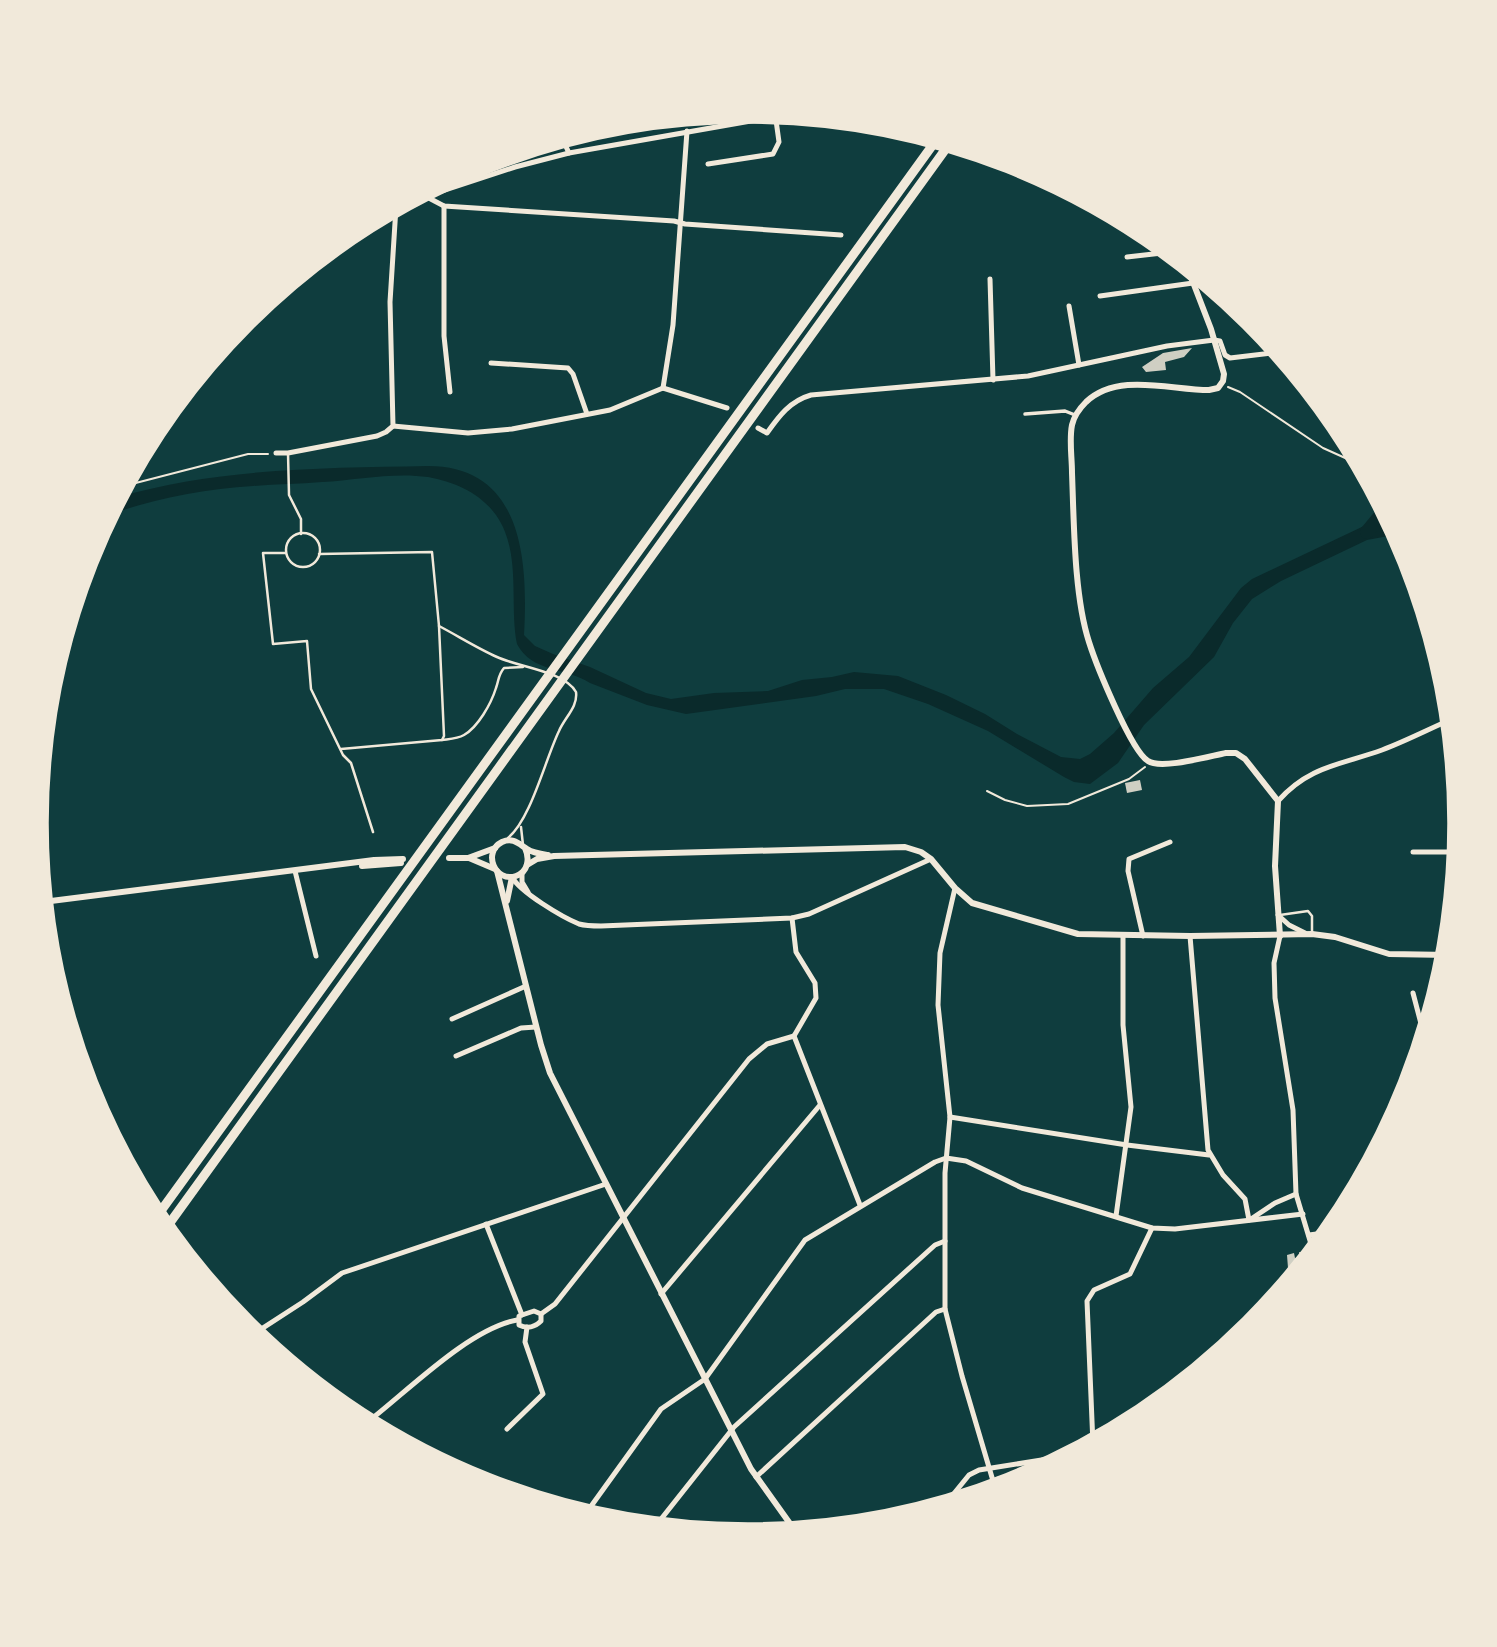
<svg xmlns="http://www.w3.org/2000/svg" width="1497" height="1647" font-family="'Golos Text',sans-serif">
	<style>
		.water { fill: #0a2a2b }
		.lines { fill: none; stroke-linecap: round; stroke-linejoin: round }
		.river { stroke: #0a2a2b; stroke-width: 14 }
		.building { fill: #cfcfc3 }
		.path { stroke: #f1e9da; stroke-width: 2 }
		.service { stroke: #f1e9da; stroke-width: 2.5 }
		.pedestrian { stroke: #f1e9da; stroke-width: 3.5 }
		.minor { stroke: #f1e9da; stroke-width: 5 }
		.tertiary { stroke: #f1e9da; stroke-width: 6 }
		.motorway { stroke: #f1e9da; stroke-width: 9 }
		.rim { fill: none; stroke: #f1e9da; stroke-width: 3.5 }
	</style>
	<rect width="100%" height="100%" fill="#0f3d3e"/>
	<!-- water -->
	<path class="water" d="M 428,466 C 524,466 528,563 524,635 L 535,646 L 553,654 L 590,667 L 646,693 L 671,699 L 714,693 L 768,691 L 802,680 L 832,677 L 854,672 L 898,676 L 946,695 L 985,714 L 1017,734 L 1061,757 L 1080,759 L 1090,754 L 1114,733 L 1153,688 L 1189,657 L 1241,588 L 1252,579 L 1366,525 L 1391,518 L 1399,534 L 1367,540 L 1281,581 L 1252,599 L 1233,623 L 1214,657 L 1144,725 L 1118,763 L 1090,784 L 1074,782 L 1064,777 L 988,731 L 928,704 L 884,689 L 845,689 L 816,696 L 686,714 L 647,705 L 590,683 C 566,667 532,673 517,644 C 509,603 522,552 496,515 C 480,493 455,482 428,477 C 394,472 356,480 322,482 C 299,484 276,484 253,486 C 204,489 154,499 108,515 L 118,497 C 219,468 323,468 428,466 Z"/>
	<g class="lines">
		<!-- river -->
		<path class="river" d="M 1367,532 L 1386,509"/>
	</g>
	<!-- building -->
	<g class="building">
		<path d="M 1192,348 L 1184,357 L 1165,362 L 1166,370 L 1146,372 L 1142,367 L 1163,353 Z"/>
		<path d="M 1140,780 L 1142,790 L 1127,793 L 1125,783 Z"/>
		<path d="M 1299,1252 L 1308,1253 L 1308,1258 L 1311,1258 L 1281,1294 L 1280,1282 L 1289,1281 L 1287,1255 L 1294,1253 L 1295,1258 L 1300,1257 Z"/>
	</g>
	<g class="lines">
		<!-- path -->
		<g class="path">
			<path d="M 1228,387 L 1240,392 L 1323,448 L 1363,466"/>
			<path d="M 124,486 L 248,454 L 268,454"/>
			<path d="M 987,791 L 1005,800 L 1027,806 L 1068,804 L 1129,779 L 1145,767"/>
		</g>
		<!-- service -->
		<g class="service">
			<path d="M 288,453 L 289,495 L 301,519 L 301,534"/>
			<circle cx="303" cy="550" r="17"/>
			<path d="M 285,553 L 263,553 L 273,644 L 307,641 L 311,689 L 343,755 L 351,763 L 373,832"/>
			<path d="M 319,554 L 432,552 L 439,626 L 444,736 L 442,740 L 341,749"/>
			<path d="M 439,626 C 458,636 477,648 497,657 C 518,667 564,671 576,692 C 578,707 565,717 559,731 C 545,760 531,819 508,838"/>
			<path d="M 442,740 C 449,739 457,739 464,735 C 478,727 491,704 496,688 C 499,680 498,675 504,668 L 523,667"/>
			<path d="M 521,827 L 523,845"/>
			<path d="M 1280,915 L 1308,911 L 1312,916 L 1312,934"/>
		</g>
		<!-- pedestrian -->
		<path class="pedestrian" d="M 1025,414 L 1065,411 L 1075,415"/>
		<!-- minor -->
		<g class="minor">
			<path d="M 562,138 L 569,153"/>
			<path d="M 708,164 L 773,154 L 779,142 L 775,113"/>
			<path d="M 425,196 L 444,206 L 674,221 L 685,224 L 841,235"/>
			<path d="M 402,204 L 515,167 L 569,153 L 790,114"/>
			<path d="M 444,206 L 444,336 L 450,392"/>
			<path d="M 1127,257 L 1171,252"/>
			<path d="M 990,279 L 993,380"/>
			<path d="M 1100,296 L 1193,283"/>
			<path d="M 1069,306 L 1079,365"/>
			<path d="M 491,363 L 568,368 L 573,374 L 587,414"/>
			<path d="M 663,388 L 673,325 L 687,131"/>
			<path d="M 663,388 L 727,408"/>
			<path d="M 393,426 L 468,433 L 512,429 L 610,410 L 663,388"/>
			<path d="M 758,428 L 767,433 C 779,416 790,401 811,395 L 1028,376 L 1167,346 L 1214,340 L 1220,341 L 1225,355 L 1230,358 L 1280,352"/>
			<path d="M 276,453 L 288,453 L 377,436 L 386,432 L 393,426 L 390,302 L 396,207"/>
			<path d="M 1278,801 C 1309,766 1340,765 1382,750 C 1406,741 1429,729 1452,719"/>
			<path d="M 1413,852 L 1459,852"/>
			<path d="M 295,871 L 316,956"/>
			<path d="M 522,872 L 522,882 L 528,892"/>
			<path d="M 512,877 C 520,892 562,917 579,924 C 586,926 593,926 601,926 L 792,918 L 809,914 L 931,859"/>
			<path d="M 955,888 L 940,953 L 938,1005 L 950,1117 L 945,1173 L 945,1309 L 962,1376 L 996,1491"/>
			<path d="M 1278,915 L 1289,925 L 1305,933"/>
			<path d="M 792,918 L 796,952 L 815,983 L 816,998 L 794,1036 L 860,1205"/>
			<path d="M 1143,936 L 1128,871 L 1129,859 L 1170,842"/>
			<path d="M 1190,936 L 1208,1150 L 1223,1175 L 1245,1199 L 1249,1220"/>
			<path d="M 1280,936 L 1274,963 L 1275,998 L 1293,1110 L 1296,1194 L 1314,1254"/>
			<path d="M 1413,993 L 1425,1039"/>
			<path d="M 452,1019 L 526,986"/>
			<path d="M 456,1056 L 521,1028 L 536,1027"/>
			<path d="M 950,1117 L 1127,1145 L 1209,1155"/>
			<path d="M 1116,1216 L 1131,1107 L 1123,1025 L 1123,936"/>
			<path d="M 1251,1219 L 1275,1203 L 1296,1194"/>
			<path d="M 486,1224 L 522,1315"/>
			<path d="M 1309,1235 L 1332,1232"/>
			<path d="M 661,1294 L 820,1105"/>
			<path d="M 534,1311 L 541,1314 L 541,1321 C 535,1327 527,1329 519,1325 L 519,1316 Z"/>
			<path d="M 541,1314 L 555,1304 L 749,1059 L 767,1044 L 794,1036"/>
			<path d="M 252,1335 L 303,1302 L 342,1273 L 606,1184"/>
			<path d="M 365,1424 C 406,1393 468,1329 517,1320"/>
			<path d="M 507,1429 L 543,1394 L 525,1342 L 527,1327"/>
			<path d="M 1093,1445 L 1087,1301 L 1094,1290 L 1130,1274 L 1152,1228"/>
			<path d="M 756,1477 L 936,1312 L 945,1309"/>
			<path d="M 943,1507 L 969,1475 L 979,1470 L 1073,1455"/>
			<path d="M 584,1516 L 661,1409 L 705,1379 L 805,1240 L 935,1162 L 946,1158 L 966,1161 L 1022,1188 L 1152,1228 L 1175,1229 L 1303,1214"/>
			<path d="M 654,1528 L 734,1427 L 935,1245 L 945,1241"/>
		</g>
		<!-- tertiary -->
		<g class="tertiary">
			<path d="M 1186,264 L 1211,329 L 1224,374 L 1223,381 L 1218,388 L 1209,390 C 1170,390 1118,372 1086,402 C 1079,409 1074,416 1072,425 C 1069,440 1072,457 1072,473 C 1074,523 1074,596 1089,642 C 1096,664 1131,751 1148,761 C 1161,770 1210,756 1226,753 L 1236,753 L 1245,759 L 1278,801 L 1275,866 L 1280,936"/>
			<path d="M 525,848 C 530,859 528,872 516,876 C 495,883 482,852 502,842 C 513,837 519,844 527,849 C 533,853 541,854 548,855"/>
			<path d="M 449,858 L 468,858 L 495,848"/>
			<path d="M 469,858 L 495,869"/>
			<path d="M 527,865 L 537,859 L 554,856 L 905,847 L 921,852 L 931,859 L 955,888 L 972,903 L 1078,934 L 1190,936 L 1312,934 L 1335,937 L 1389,954 L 1449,955"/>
			<path d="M 362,866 L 401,863"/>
			<path d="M 497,871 L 541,1045 L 550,1073 L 751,1469 L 796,1532"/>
			<path d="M 507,901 L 512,877"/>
			<path d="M 43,902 L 374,860 L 403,859"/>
		</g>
		<!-- motorway -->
		<g class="motorway">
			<path d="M 155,1219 L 937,139"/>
			<path d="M 164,1231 L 950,143"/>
		</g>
	</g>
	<!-- crop -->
	<path d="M0 0H1497V1647H0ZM47 823a701 701 0 1 1 1402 0a701 701 0 1 1-1402 0Z" fill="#f1e9da" fill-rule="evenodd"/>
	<path class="rim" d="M47 823a701 701 0 1 1 1402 0a701 701 0 1 1-1402 0Z"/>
</svg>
